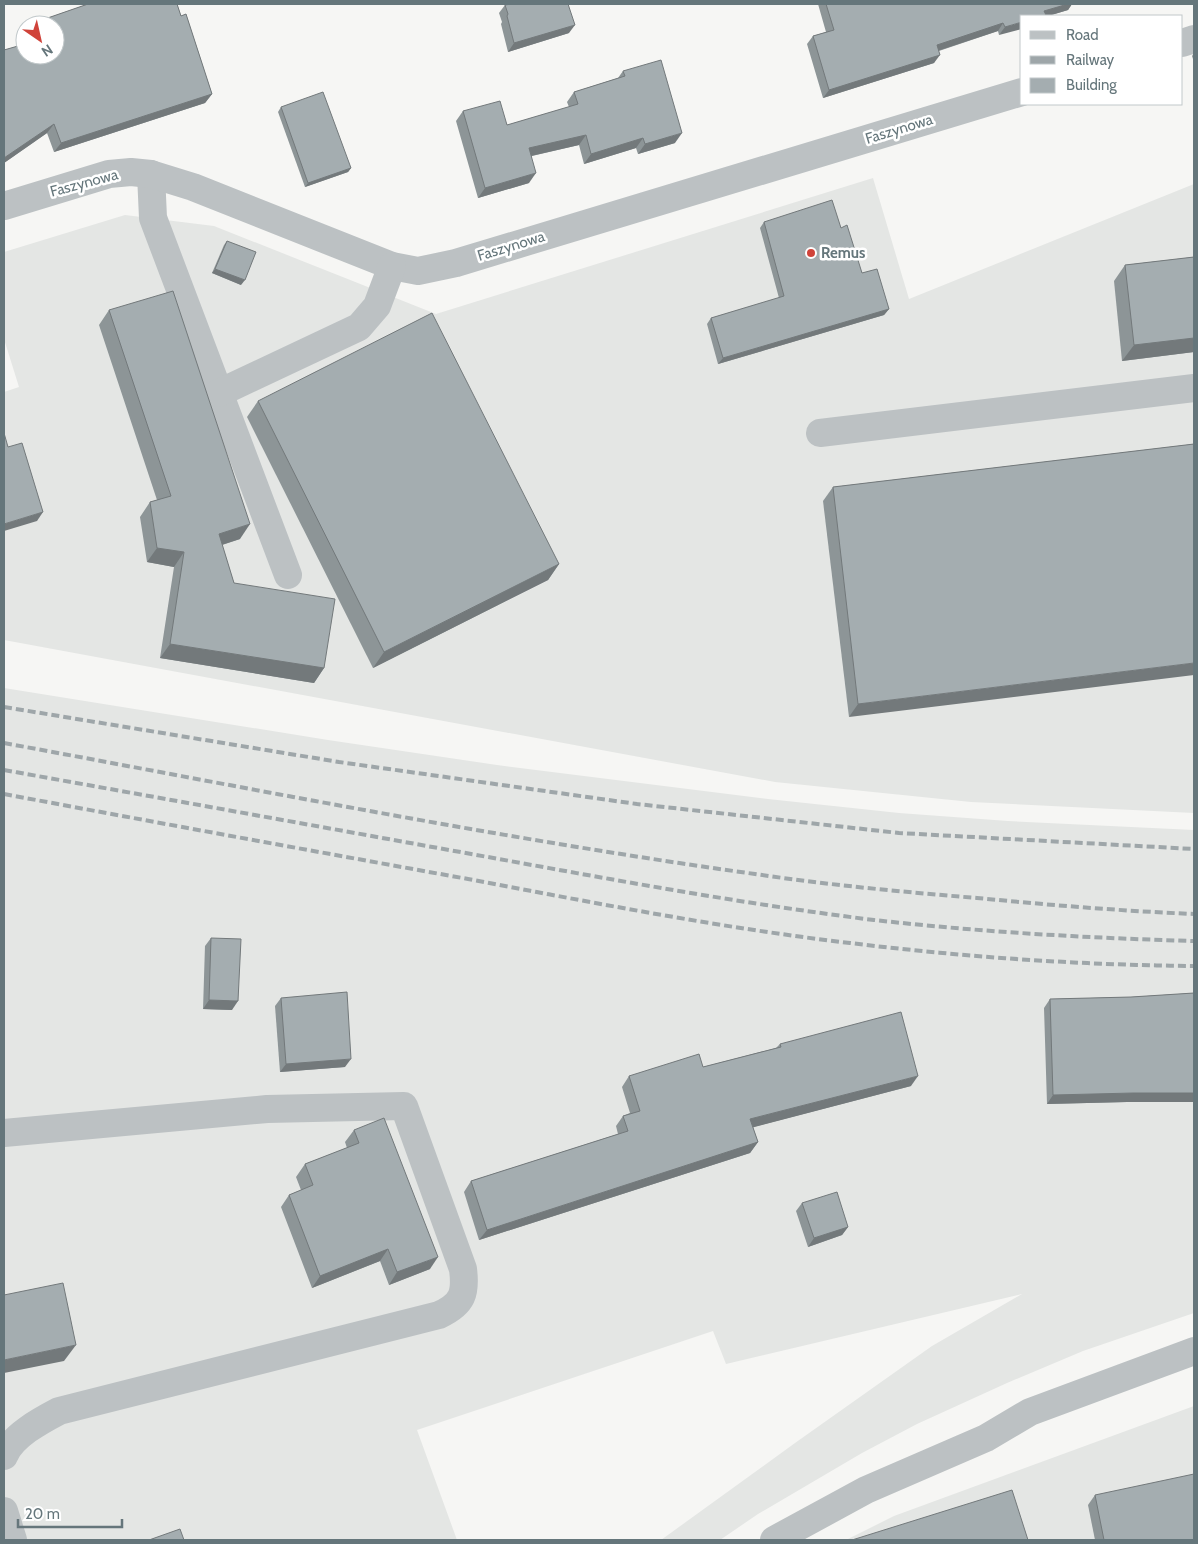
<svg xmlns="http://www.w3.org/2000/svg" width="1198" height="1544" font-family="Cabin,sans-serif">
	<style>
		.built { fill: #e4e6e4 }
		.lines { fill: none; stroke-linecap: round; stroke-linejoin: round }
		.minor { stroke: #bcc1c3; stroke-width: 28 }
		.rail { stroke: #9ea6a9; stroke-width: 4; stroke-dasharray: 8 4; stroke-linecap: butt }
		.wall { fill: #8d9597 }
		.shaded-wall { fill: #73797b }
		.building { fill: #a4adb0; stroke: #73797b }
		.poi-dot { fill: #d0433a; stroke: #fff; stroke-width: 2 }
		.labels { text-anchor: middle; dominant-baseline: central; stroke-width: 5; stroke-linejoin: round; paint-order: stroke }
		.street-label { font-size: 15px; fill: #65767b; stroke: #fff }
		.poi-label { font-size: 15px; font-weight: bold; fill: #65767b; stroke: #fff; text-anchor: start }
	</style>
	<rect width="100%" height="100%" fill="#f6f6f4"/>
	<!-- built -->
	<g class="built">
		<path d="M 873,178 L 909,299 L 1194,184 L 1194,813 L 971,802 L 775,782 L 4,640 L 4,392 L 19,387 L 4,339 L 4,252 L 125,215 L 214,226 L 436,314 Z"/>
		<path d="M 4,688 L 328,740 L 497,765 L 768,799 L 899,813 L 1008,821 L 1194,830 L 1194,1313 L 1083,1351 L 1007,1383 L 917,1424 L 862,1453 L 758,1514 L 720,1540 L 661,1540 L 795,1443 L 932,1346 L 1022,1294 L 726,1364 L 713,1331 L 417,1430 L 457,1540 L 4,1540 Z"/>
		<path d="M 1194,1406 L 1194,1540 L 846,1540 L 894,1516 Z"/>
	</g>
	<g class="lines">
		<!-- minor -->
		<g class="minor">
			<path d="M 1182,43 L 1194,39"/>
			<path d="M 151,174 L 153,218 L 288,575"/>
			<path d="M 4,206 L 109,174 L 131,172 L 151,174 L 193,187 L 392,266 L 418,271 L 456,263 L 1022,92"/>
			<path d="M 219,393 L 359,327 L 377,306 L 392,266"/>
			<path d="M 820,433 L 1194,388"/>
			<path d="M 4,1133 L 267,1109 L 404,1106 L 463,1269 C 466,1293 463,1304 439,1315 L 59,1411 C 40,1421 12,1436 4,1456"/>
			<path d="M 4,1511 L 13,1540"/>
			<path d="M 774,1540 L 866,1490 L 986,1438 L 1030,1412 L 1194,1351"/>
		</g>
		<!-- rail -->
		<g class="rail">
			<path d="M 4,707 L 339,762 L 637,804 L 899,833 L 1194,849"/>
			<path d="M 4,743 C 254,789 503,839 755,874 C 829,885 903,892 977,898 C 1049,905 1122,911 1194,914"/>
			<path d="M 4,770 C 149,796 294,822 438,848 C 583,874 728,902 874,920 C 981,932 1087,938 1194,941"/>
			<path d="M 4,794 C 159,823 313,851 468,879 C 595,903 722,928 850,943 C 964,957 1079,965 1194,966"/>
		</g>
	</g>
	<!-- wall -->
	<g class="wall">
		<path d="M 88,4 L 177,4 L 181,16 L 186,14 L 212,94 L 205,103 L 54,152 L 47,133 L 4,163 L 4,50 L 25,44 L 25,55 L 55,55 L 55,25 L 37,25 L 39,21 Z"/>
		<path d="M 508,4 L 568,4 L 569,33 L 508,52 L 501,24 L 502,22 L 499,13 L 505,5 Z"/>
		<path d="M 818,4 L 1072,4 L 1068,10 L 1048,16 L 1022,16 L 999,35 L 998,31 L 939,51 L 934,63 L 823,98 L 807,44 L 813,36 L 826,32 Z"/>
		<path d="M 1194,53 L 1194,62 L 1192,56 Z"/>
		<path d="M 623,71 L 675,143 L 638,154 L 636,148 L 584,164 L 579,145 L 532,156 L 529,183 L 478,198 L 456,121 L 463,111 L 507,125 L 569,107 L 567,102 L 574,92 L 618,78 Z"/>
		<path d="M 281,107 L 351,168 L 348,172 L 305,187 L 278,112 Z"/>
		<path d="M 764,222 L 841,228 L 862,273 L 889,309 L 884,315 L 718,364 L 707,324 L 711,318 L 779,298 L 760,228 Z"/>
		<path d="M 227,241 L 241,285 L 212,273 L 224,245 Z"/>
		<path d="M 1194,257 L 1194,352 L 1122,361 L 1114,281 L 1125,265 Z"/>
		<path d="M 109,310 L 240,539 L 222,545 L 234,583 L 324,668 L 314,683 L 160,658 L 174,567 L 147,562 L 140,517 L 150,502 L 157,500 L 99,325 Z"/>
		<path d="M 258,401 L 559,564 L 548,580 L 373,668 L 247,417 Z"/>
		<path d="M 1194,444 L 849,717 L 823,501 L 833,487 Z"/>
		<path d="M 211,938 L 232,1010 L 203,1009 L 205,946 Z"/>
		<path d="M 1194,993 L 1194,1102 L 1127,1102 L 1047,1104 L 1044,1008 L 1050,999 L 1131,997 Z"/>
		<path d="M 281,998 L 345,1067 L 280,1072 L 275,1006 Z"/>
		<path d="M 780,1044 L 911,1086 L 753,1127 L 758,1142 L 750,1153 L 479,1240 L 464,1192 L 471,1181 L 618,1134 L 616,1126 L 623,1116 L 630,1113 L 622,1087 L 629,1076 L 703,1067 L 776,1048 Z"/>
		<path d="M 354,1130 L 430,1269 L 389,1285 L 380,1261 L 312,1288 L 281,1207 L 289,1195 L 301,1190 L 296,1177 L 305,1164 L 347,1148 L 345,1142 Z"/>
		<path d="M 802,1203 L 848,1227 L 842,1235 L 808,1247 L 796,1211 Z"/>
		<path d="M 1095,1495 L 1194,1540 L 1095,1540 L 1088,1505 Z"/>
	</g>
	<!-- shaded-wall -->
	<g class="shaded-wall">
		<path d="M 1068,4 L 1072,4 L 1068,10 L 1048,16 L 1040,16 L 1044,11 Z"/>
		<path d="M 1022,22 L 1022,29 L 999,35 L 1005,27 Z"/>
		<path d="M 1003,23 L 998,31 L 931,53 L 937,45 Z"/>
		<path d="M 575,25 L 569,33 L 508,52 L 514,43 Z"/>
		<path d="M 940,55 L 934,63 L 823,98 L 829,90 Z"/>
		<path d="M 212,94 L 205,103 L 54,152 L 61,143 Z"/>
		<path d="M 54,124 L 47,133 L 4,163 L 4,158 Z"/>
		<path d="M 682,133 L 675,143 L 638,154 L 645,144 Z"/>
		<path d="M 586,135 L 579,145 L 522,158 L 529,148 Z"/>
		<path d="M 643,138 L 636,148 L 584,164 L 591,154 Z"/>
		<path d="M 351,168 L 348,172 L 305,187 L 308,183 Z"/>
		<path d="M 536,173 L 529,183 L 478,198 L 485,188 Z"/>
		<path d="M 215,269 L 245,280 L 241,285 L 212,273 Z"/>
		<path d="M 889,309 L 884,315 L 718,364 L 723,358 Z"/>
		<path d="M 1194,338 L 1194,352 L 1122,361 L 1134,345 Z"/>
		<path d="M 43,512 L 37,521 L 4,531 L 4,524 Z"/>
		<path d="M 250,524 L 240,539 L 209,549 L 219,534 Z"/>
		<path d="M 157,548 L 184,552 L 174,567 L 147,562 Z"/>
		<path d="M 559,564 L 548,580 L 373,668 L 384,652 Z"/>
		<path d="M 170,644 L 324,668 L 314,683 L 160,658 Z"/>
		<path d="M 1194,663 L 1194,675 L 849,717 L 858,704 Z"/>
		<path d="M 209,1000 L 238,1001 L 232,1010 L 203,1009 Z"/>
		<path d="M 351,1059 L 345,1067 L 280,1072 L 286,1064 Z"/>
		<path d="M 918,1076 L 911,1086 L 743,1130 L 750,1119 Z"/>
		<path d="M 1133,1093 L 1194,1093 L 1194,1102 L 1127,1102 L 1047,1104 L 1053,1095 Z"/>
		<path d="M 758,1142 L 750,1153 L 479,1240 L 487,1230 Z"/>
		<path d="M 848,1227 L 842,1235 L 808,1247 L 814,1238 Z"/>
		<path d="M 388,1249 L 380,1261 L 312,1288 L 320,1276 Z"/>
		<path d="M 438,1257 L 430,1269 L 389,1285 L 397,1272 Z"/>
		<path d="M 76,1345 L 64,1361 L 4,1373 L 4,1360 Z"/>
	</g>
	<!-- building -->
	<g class="building">
		<path d="M 88,4 L 177,4 L 181,16 L 186,14 L 212,94 L 61,143 L 54,124 L 4,158 L 4,50 L 25,44 L 25,55 L 55,55 L 55,25 L 41,25 L 39,21 Z"/>
		<path d="M 511,4 L 568,4 L 575,25 L 514,43 L 507,16 L 508,14 L 505,5 Z"/>
		<path d="M 826,4 L 1068,4 L 1044,11 L 1046,15 L 1042,16 L 1022,16 L 1022,22 L 1005,27 L 1003,23 L 937,45 L 940,55 L 829,90 L 813,36 L 834,30 Z"/>
		<path d="M 661,60 L 682,133 L 645,144 L 643,138 L 591,154 L 586,135 L 529,148 L 536,173 L 485,188 L 463,111 L 500,101 L 507,125 L 578,104 L 574,92 L 625,76 L 623,71 Z"/>
		<path d="M 323,92 L 351,168 L 308,183 L 281,107 Z"/>
		<path d="M 832,200 L 841,228 L 847,225 L 862,273 L 877,269 L 889,309 L 723,358 L 711,318 L 784,296 L 764,222 Z"/>
		<path d="M 227,241 L 256,252 L 245,280 L 215,269 Z"/>
		<path d="M 1194,257 L 1194,338 L 1134,345 L 1125,265 Z"/>
		<path d="M 173,291 L 250,524 L 219,534 L 234,583 L 335,599 L 324,668 L 170,644 L 184,552 L 157,548 L 150,502 L 171,496 L 109,310 Z"/>
		<path d="M 432,313 L 559,564 L 384,652 L 258,401 Z"/>
		<path d="M 4,433 L 8,447 L 22,443 L 43,512 L 4,524 Z"/>
		<path d="M 1194,444 L 1194,663 L 858,704 L 833,487 Z"/>
		<path d="M 211,938 L 241,939 L 238,1001 L 209,1000 Z"/>
		<path d="M 347,992 L 351,1059 L 286,1064 L 281,998 Z"/>
		<path d="M 1194,993 L 1194,1093 L 1133,1093 L 1053,1095 L 1050,999 L 1131,997 Z"/>
		<path d="M 901,1012 L 918,1076 L 750,1119 L 758,1142 L 487,1230 L 471,1181 L 628,1131 L 623,1116 L 640,1111 L 629,1076 L 699,1054 L 703,1067 L 781,1047 L 780,1044 Z"/>
		<path d="M 384,1118 L 438,1257 L 397,1272 L 388,1249 L 320,1276 L 289,1195 L 313,1185 L 305,1164 L 359,1143 L 354,1130 Z"/>
		<path d="M 837,1192 L 848,1227 L 814,1238 L 802,1203 Z"/>
		<path d="M 63,1283 L 76,1345 L 4,1360 L 4,1295 Z"/>
		<path d="M 1194,1474 L 1194,1540 L 1104,1540 L 1095,1495 Z"/>
		<path d="M 1012,1490 L 1028,1540 L 852,1540 Z"/>
		<path d="M 180,1529 L 184,1540 L 149,1540 Z"/>
	</g>
	<!-- markers -->
	<circle class="poi-dot" cx="811" cy="253" r="5"/>
	<g class="labels">
		<!-- street labels -->
		<g class="street-label">
			<text transform="translate(899 129) rotate(-17)">Faszynowa</text>
			<text transform="translate(84 183) rotate(-15)">Faszynowa</text>
			<text transform="translate(511 246) rotate(-17)">Faszynowa</text>
		</g>
		<!-- poi labels -->
		<g class="poi-label">
			<text x="821" y="253">Remus</text>
		</g>
	</g>
	<!-- border -->
	<rect width="1198" height="1544" fill="none" stroke="#65767b" stroke-width="10"/>
	<!-- legend -->
	<rect x="1020" y="15" width="162" height="90" fill="#ffffff" stroke="#c1c8ca"/>
	<rect x="1030" y="31" width="25" height="8" fill="#bcc1c3" stroke="#c1c8ca"/>
	<text x="1066" y="40" font-size="15" fill="#65767b">Road</text>
	<rect x="1030" y="56" width="25" height="8" fill="#9ea6a9" stroke="#c1c8ca"/>
	<text x="1066" y="65" font-size="15" fill="#65767b">Railway</text>
	<rect x="1030" y="78" width="25" height="15" fill="#a4adb0" stroke="#c1c8ca"/>
	<text x="1066" y="90" font-size="15" fill="#65767b">Building</text>
	<!-- north arrow -->
	<g transform="translate(40 40) rotate(146)"><circle r="24" fill="#ffffff" stroke="#c1c8ca"/>
	<path d="M0-4L9 19L0 12L-9 19Z" fill="#d0433a"/>
	<text y="-8" font-size="14" font-weight="bold" text-anchor="middle" fill="#65767b">N</text>
	</g>
	<!-- scale -->
	<path d="M18 1519v8h104v-8" fill="none" stroke="#65767b" stroke-width="2.5"/>
	<text x="25" y="1519" font-size="15" fill="#65767b" stroke="#ffffff" stroke-width="4" paint-order="stroke">20 m</text>
</svg>
